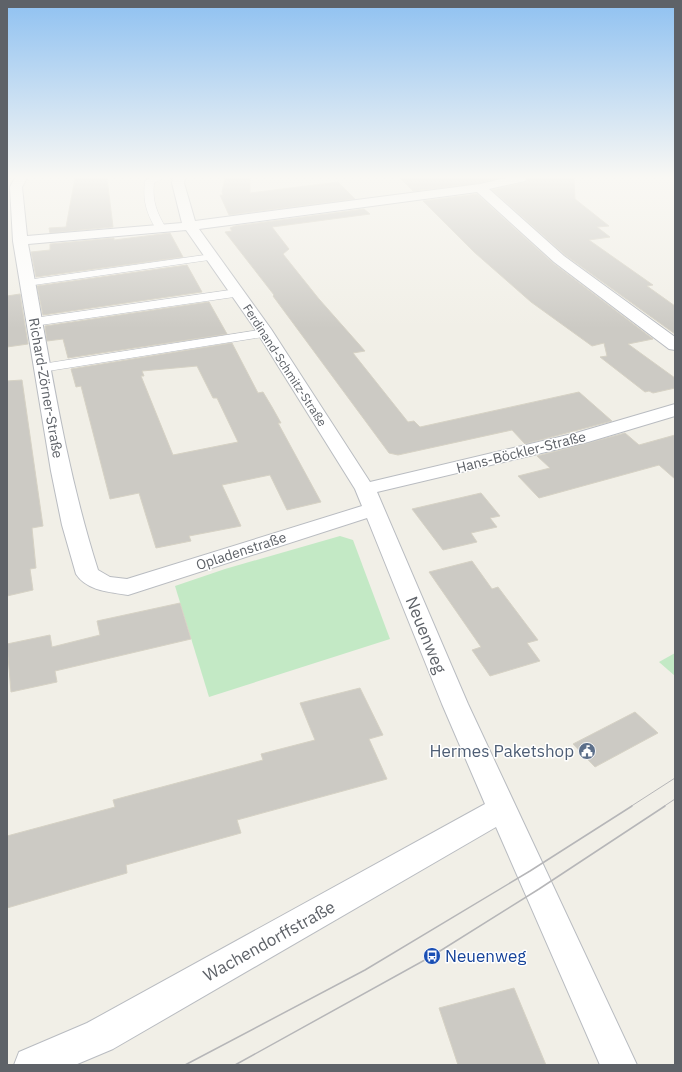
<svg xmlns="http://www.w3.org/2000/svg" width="682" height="1072" font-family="'IBM Plex Sans',sans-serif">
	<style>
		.green { fill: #c3e9c5 }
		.building { fill: #cccac4; stroke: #d6d2c5; fill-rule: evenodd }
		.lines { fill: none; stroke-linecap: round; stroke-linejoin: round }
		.lane-casing { stroke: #b9bcc1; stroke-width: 1 }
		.street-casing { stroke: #b9bcc1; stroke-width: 2 }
		.lane { fill: #fff; fill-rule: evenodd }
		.street { fill: #fff; fill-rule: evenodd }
		.tram-far1 { stroke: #b6b6b8; stroke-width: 1 }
		.tram { stroke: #b6b6b8; stroke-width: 1.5 }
		.labels { text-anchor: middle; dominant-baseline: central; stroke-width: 3; stroke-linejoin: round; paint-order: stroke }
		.far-street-label { font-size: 12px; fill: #5e6268; stroke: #fff }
		.street-label { font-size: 14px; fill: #5e6268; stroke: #fff }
		.near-street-label { font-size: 17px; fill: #5e6268; stroke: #fff }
		.near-service-label { font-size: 17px; fill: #4e5e75; stroke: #fff; text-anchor: end }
		.near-transit-label { font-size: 17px; fill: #164399; stroke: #fff; text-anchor: start }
	</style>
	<rect width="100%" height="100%" fill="#f1efe7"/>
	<!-- green -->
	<g class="green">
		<path d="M 340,536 L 353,540 L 390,639 L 209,697 L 175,586 L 225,569 Z"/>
		<path d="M 675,653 L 675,676 L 659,662 Z"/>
	</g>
	<!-- building -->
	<g class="building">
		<path d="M 75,178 L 107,178 L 113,227 L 50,233 L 49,228 L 66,227 Z"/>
		<path d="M 225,178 L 250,178 L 250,193 L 338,182 L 355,199 L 229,215 L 220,195 L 223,195 L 222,192 Z"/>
		<path d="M 400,178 L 500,178 L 480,183 L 413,191 Z"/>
		<path d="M 528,178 L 574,178 L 575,199 L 609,226 L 597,227 L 610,237 L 589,240 L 653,285 L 647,286 L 675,306 L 675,334 L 565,255 L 492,190 L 525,182 Z"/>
		<path d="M 477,194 L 553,263 L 653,339 L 628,344 L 675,378 L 675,388 L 653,393 L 649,391 L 645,392 L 600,357 L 607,356 L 604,343 L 592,346 L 531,302 L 474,252 L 423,201 Z"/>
		<path d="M 364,209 L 370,214 L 272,227 L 289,249 L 283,254 L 319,299 L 365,351 L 353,353 L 408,422 L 414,421 L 420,427 L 579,392 L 612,421 L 525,444 L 512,430 L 398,455 L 389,453 L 273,296 L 274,295 L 225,232 L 232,231 L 230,228 L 235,226 Z"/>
		<path d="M 170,233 L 183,257 L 36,277 L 31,252 L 50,250 L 50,244 L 114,238 L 114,240 Z"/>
		<path d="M 187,265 L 202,292 L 43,315 L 37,286 Z"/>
		<path d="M 20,294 L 28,344 L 7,347 L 7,296 Z"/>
		<path d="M 209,302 L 227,334 L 68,358 L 63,339 L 47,341 L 45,326 Z"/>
		<path d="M 232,343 L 258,393 L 263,392 L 272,407 L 281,423 L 278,423 L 321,502 L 287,510 L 270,475 L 222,485 L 241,526 L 189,536 L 191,541 L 156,548 L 139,493 L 110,499 L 81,386 L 76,387 L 71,369 ZM 197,366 L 213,398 L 217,398 L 238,442 L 173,455 L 141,376 L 144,376 L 142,371 Z"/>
		<path d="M 22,380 L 43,526 L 32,528 L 36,568 L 30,569 L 33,590 L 7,596 L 7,381 Z"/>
		<path d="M 625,433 L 639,445 L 675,435 L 675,479 L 659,465 L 539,498 L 518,476 L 550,468 L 537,456 L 588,443 Z"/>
		<path d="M 481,493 L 500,516 L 490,518 L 497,527 L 471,533 L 477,542 L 443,550 L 412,509 Z"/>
		<path d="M 472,561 L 492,589 L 498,587 L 538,640 L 527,643 L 540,661 L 490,676 L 472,650 L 481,647 L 429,572 Z"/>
		<path d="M 180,603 L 191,639 L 55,671 L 57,682 L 11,692 L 7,644 L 50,635 L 52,647 L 100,635 L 97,621 Z"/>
		<path d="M 360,688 L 383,735 L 369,739 L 387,779 L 237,820 L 241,833 L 126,865 L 127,873 L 7,908 L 7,836 L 115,807 L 113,800 L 263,760 L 261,754 L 315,740 L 300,703 Z"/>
		<path d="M 635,712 L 658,733 L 595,767 L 573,744 Z"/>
		<path d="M 514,988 L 546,1065 L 458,1065 L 439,1008 Z"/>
	</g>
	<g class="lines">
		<!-- lane casing -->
		<g class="lane-casing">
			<g id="lane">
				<path d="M 150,178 L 164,178 L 154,183 C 152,201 157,213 166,228 L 161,231 C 156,230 155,227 152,222 C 145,208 143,197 145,181 Z"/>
				<path d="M 212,254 L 216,255 L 218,257 L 216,259 L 27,286 L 23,285 L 21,283 L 23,281 L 27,280 Z"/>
				<path d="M 237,289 L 241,290 L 243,293 L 241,296 L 34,326 L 30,325 L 28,322 L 30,319 L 34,318 Z"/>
				<path d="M 265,329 L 269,330 L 271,333 L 269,336 L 42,372 L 37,371 L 35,368 L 37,365 L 42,364 Z"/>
			</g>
		</g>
		<!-- street casing -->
		<g class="street-casing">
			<path id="street" d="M 15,178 L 27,178 L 22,187 L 27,236 L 182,223 L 172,183 L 173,178 L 185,178 L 184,183 L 195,221 L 480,184 L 506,178 L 527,178 L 525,181 L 489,189 L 564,256 L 675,337 L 675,350 L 669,349 L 554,262 L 477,192 L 199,229 L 271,329 L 370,482 L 576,433 L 675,404 L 675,416 L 588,442 L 377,492 L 468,704 L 637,1065 L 600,1065 L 496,827 L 113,1049 L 75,1065 L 14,1065 L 19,1052 L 87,1023 L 485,804 L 442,704 L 367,518 L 128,595 C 110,592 87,591 76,574 L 62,525 L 51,471 L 13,241 L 10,187 ZM 186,230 L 255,329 L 355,489 L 362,506 L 127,579 L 110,577 L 98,570 C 64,464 49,353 28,244 Z"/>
		</g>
		<!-- lane -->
		<use href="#lane" class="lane"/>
		<!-- street -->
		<use href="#street" class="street"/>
		<!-- tram-far1 -->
		<g class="tram-far1">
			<path d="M 630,807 L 675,778"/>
			<path d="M 663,807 L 675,799"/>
		</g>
		<!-- tram -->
		<g class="tram">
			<path d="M 185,1065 L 365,970 L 530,871 L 632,806"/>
			<path d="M 235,1065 L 432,956 L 539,889 L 665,806"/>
		</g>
	</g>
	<!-- sky -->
	<linearGradient id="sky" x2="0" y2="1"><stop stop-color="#8fc1f1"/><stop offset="0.54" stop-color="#f9f8f4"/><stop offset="1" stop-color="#f9f8f4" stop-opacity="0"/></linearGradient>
	<rect width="682" height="328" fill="url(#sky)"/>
	<!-- icons -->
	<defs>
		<g id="civic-disc" transform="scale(0.9)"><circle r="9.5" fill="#5c6f8a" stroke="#fff"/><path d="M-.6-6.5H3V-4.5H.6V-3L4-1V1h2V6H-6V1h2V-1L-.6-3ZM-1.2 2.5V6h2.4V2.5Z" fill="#fff"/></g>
		<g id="bus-disc" transform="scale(0.9)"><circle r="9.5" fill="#1a4fb4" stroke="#fff"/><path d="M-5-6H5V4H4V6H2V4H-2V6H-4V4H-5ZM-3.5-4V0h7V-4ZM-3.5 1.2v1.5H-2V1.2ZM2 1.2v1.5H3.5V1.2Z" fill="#fff"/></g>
	</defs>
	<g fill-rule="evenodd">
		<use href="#civic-disc" x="587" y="751"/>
		<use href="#bus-disc" x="432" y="956"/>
	</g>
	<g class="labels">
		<!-- far-street labels -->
		<g class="far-street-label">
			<text transform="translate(285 365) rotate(57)">Ferdinand-Schmitz-Straße</text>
		</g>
		<!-- street labels -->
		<g class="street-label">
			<text transform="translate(46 388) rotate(80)">Richard-Zörner-Straße</text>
			<text transform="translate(521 452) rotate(-14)">Hans-Böckler-Straße</text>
			<text transform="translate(241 551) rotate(-18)">Opladenstraße</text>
		</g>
		<!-- near-street labels -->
		<g class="near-street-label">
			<text transform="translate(426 635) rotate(68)">Neuenweg</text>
			<text transform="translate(269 941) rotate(-29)">Wachendorffstraße</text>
		</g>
		<!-- near-service labels -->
		<g class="near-service-label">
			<text x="574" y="751">Hermes Paketshop</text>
		</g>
		<!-- near-transit labels -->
		<g class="near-transit-label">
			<text x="445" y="956">Neuenweg</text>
		</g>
	</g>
	<!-- border -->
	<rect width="682" height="1072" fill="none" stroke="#5e6268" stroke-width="16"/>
</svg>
